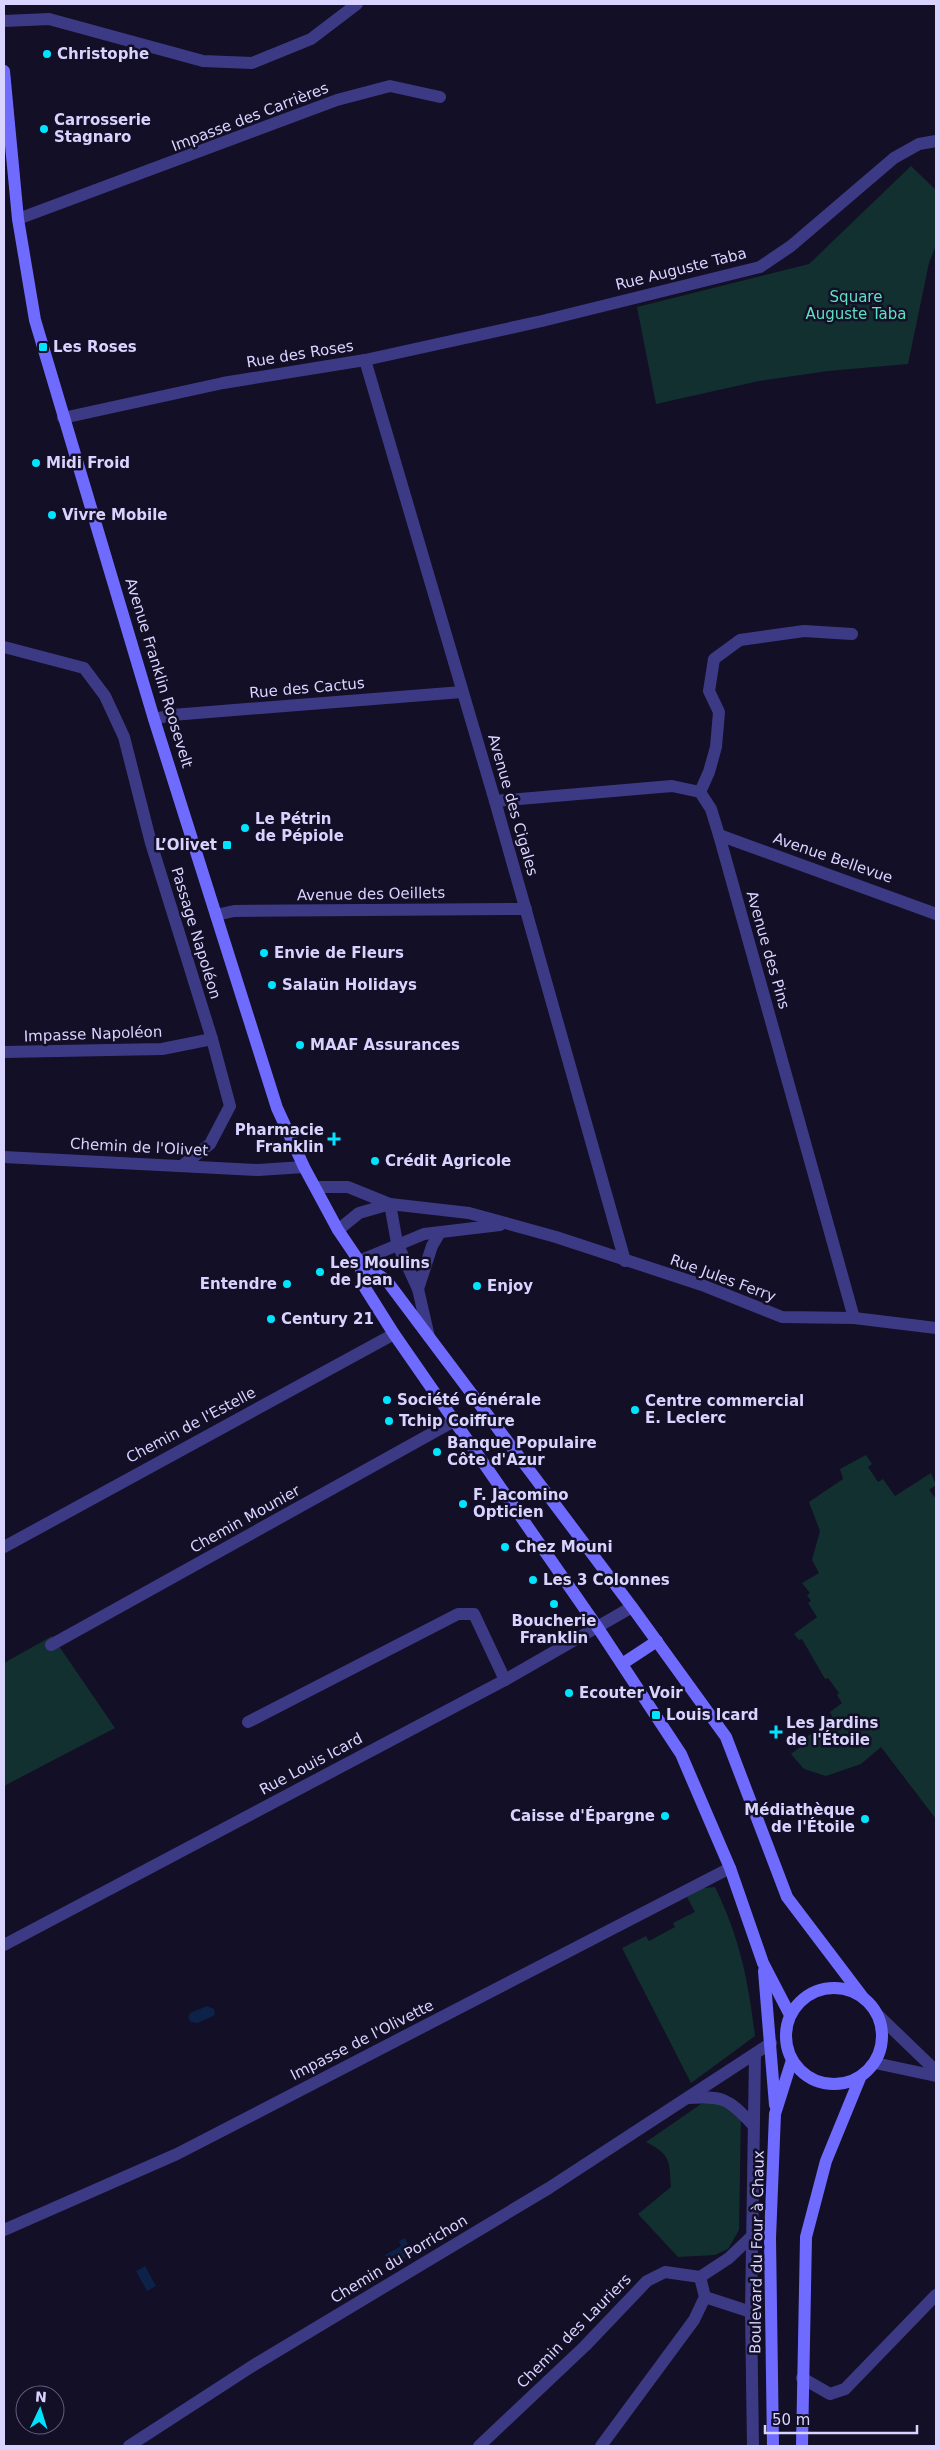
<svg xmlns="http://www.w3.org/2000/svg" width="940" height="2450" font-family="'DejaVu Sans',sans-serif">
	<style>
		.green { fill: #12302f }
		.water { fill: #0c2248 }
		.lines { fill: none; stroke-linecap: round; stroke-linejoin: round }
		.pedestrian { stroke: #3d3a85; stroke-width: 12 }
		.minor { stroke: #3d3a85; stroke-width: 12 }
		.tertiary { stroke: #3d3a85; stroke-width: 12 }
		.secondary { stroke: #6f6bff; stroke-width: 12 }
		.poi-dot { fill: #00e5ff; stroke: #130f26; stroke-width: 2 }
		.labels { text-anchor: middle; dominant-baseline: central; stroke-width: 5; stroke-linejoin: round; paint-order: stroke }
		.poi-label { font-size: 15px; font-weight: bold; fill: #d9d4ff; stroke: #130f26; text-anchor: start }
		.street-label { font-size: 15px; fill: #d9d4ff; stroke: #130f26 }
		.park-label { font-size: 15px; fill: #5fe0c0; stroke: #130f26 }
	</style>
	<rect width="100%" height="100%" fill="#130f26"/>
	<!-- green -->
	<g class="green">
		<path d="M 911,166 L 936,190 L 936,245 L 929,263 L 908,364 L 828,371 L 759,381 L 656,404 L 637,307 L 809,264 Z"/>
		<path d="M 866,1455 L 872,1464 L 868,1467 L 878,1482 L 883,1479 L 895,1496 L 931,1473 L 936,1485 L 929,1490 L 936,1499 L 936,1819 L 881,1747 L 861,1764 L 826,1776 L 804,1769 L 791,1754 L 807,1742 L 805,1738 L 826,1723 L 828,1727 L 835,1722 L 830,1712 L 842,1703 L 837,1695 L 839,1693 L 828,1678 L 825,1679 L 802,1639 L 799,1640 L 794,1634 L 817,1617 L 808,1603 L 811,1601 L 807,1595 L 810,1593 L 802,1583 L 819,1573 L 812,1560 L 820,1531 L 809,1502 L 843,1479 L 840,1469 Z"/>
		<path d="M 52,1636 L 115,1728 L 4,1786 L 4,1663 Z"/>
		<path d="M 715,1887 C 740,1939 748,1979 755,2036 L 691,2083 L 622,1948 L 646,1936 L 649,1941 L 675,1927 L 673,1923 L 695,1912 L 687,1897 L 703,1888 Z"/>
		<path d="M 721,2102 L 741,2115 L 739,2230 L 728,2249 L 715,2255 L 678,2257 L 638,2214 L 671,2187 C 669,2160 671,2155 646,2142 L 701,2104 Z"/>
	</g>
	<!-- water -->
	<g class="water">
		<path d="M 207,2006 L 214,2009 L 215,2015 L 198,2023 L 191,2022 L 188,2018 L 190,2013 Z"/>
		<path d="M 405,2238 L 413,2254 L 391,2265 L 385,2255 L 401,2246 L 399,2241 Z"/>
		<path d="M 145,2266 L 156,2286 L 147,2291 L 136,2271 Z"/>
	</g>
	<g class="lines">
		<!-- pedestrian -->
		<path class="pedestrian" d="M 248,1722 L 458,1614 L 474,1614 L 505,1680"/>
		<!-- minor -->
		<g class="minor">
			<path d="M 4,21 L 49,19 L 203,61 L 252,63 L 311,39 L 357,4"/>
			<path d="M 18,219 L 337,100 L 390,86 L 440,97"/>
			<path d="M 365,360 L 495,801 L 625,1261"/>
			<path d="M 63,418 L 223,383 L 365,360 L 542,321 L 760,267 L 791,246 L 894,158 L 919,144 L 936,141"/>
			<path d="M 4,647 L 84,668 L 105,696 L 124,737 L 151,843 L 212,1039 L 230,1106 L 210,1144 L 183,1165"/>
			<path d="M 154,719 L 172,715 L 462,692"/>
			<path d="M 700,792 L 709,772 L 716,747 L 719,712 L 709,691 L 714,659 L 740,640 L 804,631 L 852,634"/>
			<path d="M 495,801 L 672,786 L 700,792 L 711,809 L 719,835 L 854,1318"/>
			<path d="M 719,835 L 936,914"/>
			<path d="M 216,915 L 234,911 L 526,909"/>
			<path d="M 4,1052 L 162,1049 L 212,1039"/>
			<path d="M 4,1157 L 258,1170 L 304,1167"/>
			<path d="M 316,1187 L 348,1187 L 390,1204 L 469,1213 L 556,1237 L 702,1285 L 782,1317 L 854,1318 L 936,1328"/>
			<path d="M 390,1204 L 397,1243 L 418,1289 L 429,1337"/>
			<path d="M 338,1230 L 359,1213 L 390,1204"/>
			<path d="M 359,1261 L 424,1234 L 500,1225"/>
			<path d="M 418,1289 L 432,1246 L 439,1234"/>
			<path d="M 4,1547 L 394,1334"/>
			<path d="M 51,1645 L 454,1421"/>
			<path d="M 4,1945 L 505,1680 L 632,1607"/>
			<path d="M 688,2098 C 723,2096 728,2098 752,2124"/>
			<path d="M 4,2230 L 177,2154 L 730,1868"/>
			<path d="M 705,2297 L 751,2312"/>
			<path d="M 802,2378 L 830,2394 L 845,2389 L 936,2295"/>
			<path d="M 129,2446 L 254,2365 L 549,2188 L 771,2043"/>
			<path d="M 479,2446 L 585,2346 L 647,2281 L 665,2272 L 700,2277 L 729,2258 L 752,2236"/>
			<path d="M 601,2446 L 694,2320 L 705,2297 L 700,2277"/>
			<path d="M 753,2446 L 751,2312 L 755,2055"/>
		</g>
		<!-- tertiary -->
		<g class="tertiary">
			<path d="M 879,2016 L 936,2071"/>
			<path d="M 875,2063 L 936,2076"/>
		</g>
		<!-- secondary -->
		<g class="secondary">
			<path d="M 4,71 L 18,219 L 35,320 L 154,719 L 277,1108 L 304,1167 L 338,1230 L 359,1261 L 387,1281 L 632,1607 L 726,1737 L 787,1897 L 862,1996"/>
			<path d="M 359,1261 L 365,1288 L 394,1334 L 598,1628 L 681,1754 L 730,1868 L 763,1963 L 790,2015"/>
			<path d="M 622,1664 L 657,1641"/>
			<path d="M 764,1971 L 775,2105"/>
			<circle cx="834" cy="2036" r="48"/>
			<path d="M 773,2446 L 770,2238 L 775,2114 L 792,2060"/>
			<path d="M 802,2446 L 806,2237 L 826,2161 L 860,2078"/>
		</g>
	</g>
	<!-- markers -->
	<g class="poi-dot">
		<circle cx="47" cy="54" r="5"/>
		<circle cx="44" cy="129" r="5"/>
		<rect x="38" y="342" width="10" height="10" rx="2.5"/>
		<circle cx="36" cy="463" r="5"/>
		<circle cx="52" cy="515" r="5"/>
		<circle cx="245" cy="828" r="5"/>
		<rect x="222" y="840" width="10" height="10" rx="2.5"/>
		<circle cx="264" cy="953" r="5"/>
		<circle cx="272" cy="985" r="5"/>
		<circle cx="300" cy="1045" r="5"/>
		<path d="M331.5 1131.5h5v5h5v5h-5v5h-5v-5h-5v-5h5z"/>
		<circle cx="375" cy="1161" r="5"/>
		<circle cx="320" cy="1272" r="5"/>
		<circle cx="287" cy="1284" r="5"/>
		<circle cx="477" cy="1286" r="5"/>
		<circle cx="271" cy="1319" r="5"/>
		<circle cx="387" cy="1400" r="5"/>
		<circle cx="635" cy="1410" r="5"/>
		<circle cx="389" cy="1421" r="5"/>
		<circle cx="437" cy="1452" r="5"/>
		<circle cx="463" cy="1504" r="5"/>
		<circle cx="505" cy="1547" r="5"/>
		<circle cx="533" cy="1580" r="5"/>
		<circle cx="554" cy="1604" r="5"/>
		<circle cx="569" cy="1693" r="5"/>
		<rect x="651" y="1710" width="10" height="10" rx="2.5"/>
		<path d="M773.5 1724.5h5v5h5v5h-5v5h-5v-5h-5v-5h5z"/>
		<circle cx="665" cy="1816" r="5"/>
		<circle cx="865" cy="1819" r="5"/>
	</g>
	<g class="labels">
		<!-- poi labels -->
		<g class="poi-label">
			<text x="57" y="54">Christophe</text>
			<text x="54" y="120">Carrosserie<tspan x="54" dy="17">Stagnaro</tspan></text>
			<text x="53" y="347">Les Roses</text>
			<text x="46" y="463">Midi Froid</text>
			<text x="62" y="515">Vivre Mobile</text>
			<text x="255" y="819">Le Pétrin<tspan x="255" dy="17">de Pépiole</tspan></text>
			<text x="217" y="845" text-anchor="end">L’Olivet</text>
			<text x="274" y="953">Envie de Fleurs</text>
			<text x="282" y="985">Salaün Holidays</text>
			<text x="310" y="1045">MAAF Assurances</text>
			<text x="324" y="1130" text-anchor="end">Pharmacie<tspan x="324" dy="17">Franklin</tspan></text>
			<text x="385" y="1161">Crédit Agricole</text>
			<text x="330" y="1263">Les Moulins<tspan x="330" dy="17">de Jean</tspan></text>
			<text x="277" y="1284" text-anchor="end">Entendre</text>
			<text x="487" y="1286">Enjoy</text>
			<text x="281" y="1319">Century 21</text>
			<text x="397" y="1400">Société Générale</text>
			<text x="645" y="1401">Centre commercial<tspan x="645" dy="17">E. Leclerc</tspan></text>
			<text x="399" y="1421">Tchip Coiffure</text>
			<text x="447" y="1443">Banque Populaire<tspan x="447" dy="17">Côte d'Azur</tspan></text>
			<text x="473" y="1495">F. Jacomino<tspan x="473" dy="17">Opticien</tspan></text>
			<text x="515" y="1547">Chez Mouni</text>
			<text x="543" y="1580">Les 3 Colonnes</text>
			<text x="554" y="1621" text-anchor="middle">Boucherie<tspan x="554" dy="17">Franklin</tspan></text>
			<text x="579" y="1693">Ecouter Voir</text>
			<text x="666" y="1715">Louis Icard</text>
			<text x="786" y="1723">Les Jardins<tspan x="786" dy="17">de l'Étoile</tspan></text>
			<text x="855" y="1810" text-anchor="end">Médiathèque<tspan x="855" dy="17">de l'Étoile</tspan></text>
			<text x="655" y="1816" text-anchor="end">Caisse d'Épargne</text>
		</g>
		<!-- street labels -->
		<g class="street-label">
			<text transform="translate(250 117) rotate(-21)">Impasse des Carrières</text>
			<text transform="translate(681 269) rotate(-14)">Rue Auguste Taba</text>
			<text transform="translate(300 354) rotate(-9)">Rue des Roses</text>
			<text transform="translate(159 673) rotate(73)">Avenue Franklin Roosevelt</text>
			<text transform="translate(307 688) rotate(-5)">Rue des Cactus</text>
			<text transform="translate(513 805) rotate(74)">Avenue des Cigales</text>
			<text transform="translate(833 858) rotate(19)">Avenue Bellevue</text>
			<text transform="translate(371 894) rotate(-1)">Avenue des Oeillets</text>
			<text transform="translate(196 933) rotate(73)">Passage Napoléon</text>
			<text transform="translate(768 950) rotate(74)">Avenue des Pins</text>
			<text transform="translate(93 1034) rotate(-2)">Impasse Napoléon</text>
			<text transform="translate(139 1147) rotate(3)">Chemin de l'Olivet</text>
			<text transform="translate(723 1278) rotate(20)">Rue Jules Ferry</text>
			<text transform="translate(191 1425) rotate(-28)">Chemin de l'Estelle</text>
			<text transform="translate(245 1519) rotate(-29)">Chemin Mounier</text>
			<text transform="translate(311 1764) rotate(-28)">Rue Louis Icard</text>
			<text transform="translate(362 2040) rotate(-27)">Impasse de l'Olivette</text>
			<text transform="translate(757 2252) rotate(-89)">Boulevard du Four à Chaux</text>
			<text transform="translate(399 2259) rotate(-31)">Chemin du Porrichon</text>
			<text transform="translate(574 2331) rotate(-45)">Chemin des Lauriers</text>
		</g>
		<!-- park labels -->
		<g class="park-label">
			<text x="856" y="297">Square<tspan x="856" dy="17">Auguste Taba</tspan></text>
		</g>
	</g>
	<!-- border -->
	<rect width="940" height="2450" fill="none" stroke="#d9d4ff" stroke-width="10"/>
	<!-- north arrow -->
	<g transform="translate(40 2410) rotate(4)"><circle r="24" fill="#130f26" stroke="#625e7d"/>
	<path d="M0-4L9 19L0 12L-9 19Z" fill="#00e5ff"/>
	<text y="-8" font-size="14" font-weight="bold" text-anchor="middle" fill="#d9d4ff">N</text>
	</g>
	<!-- scale -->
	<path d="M765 2425v8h152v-8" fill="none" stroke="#d9d4ff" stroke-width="2.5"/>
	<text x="772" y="2425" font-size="15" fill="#d9d4ff" stroke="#130f26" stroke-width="4" paint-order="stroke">50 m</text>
</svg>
